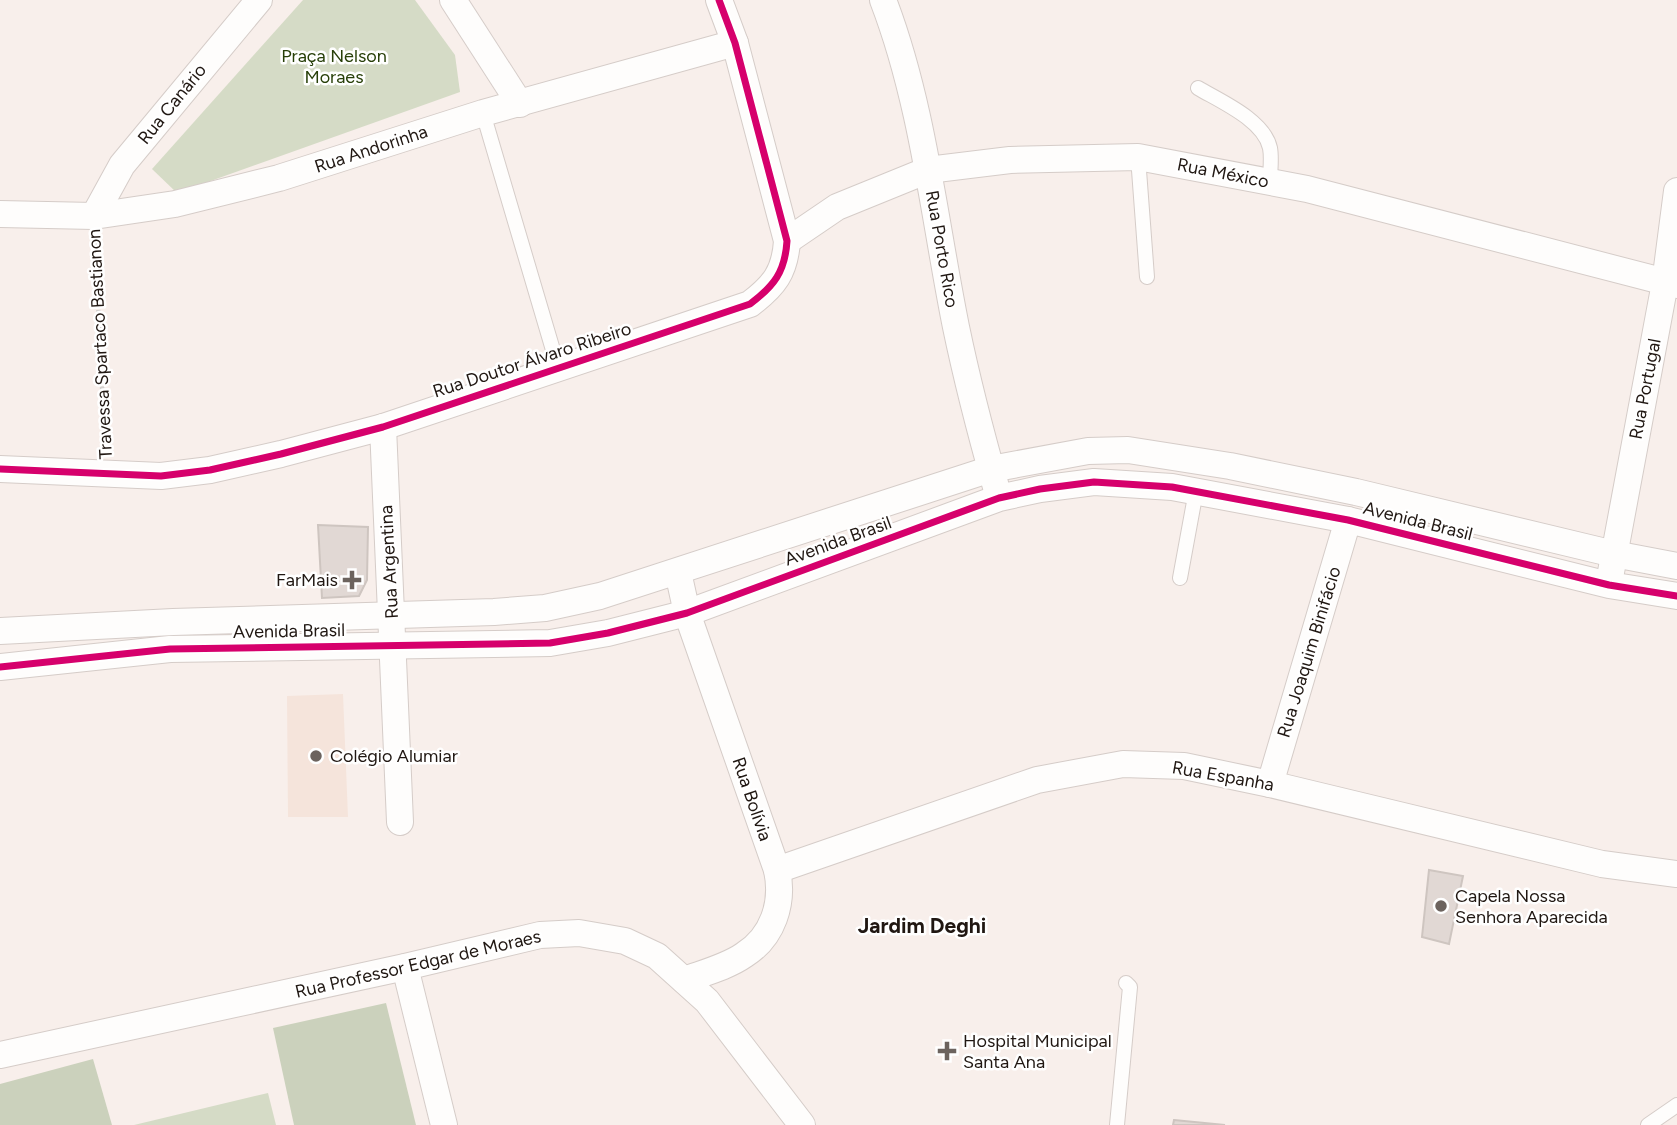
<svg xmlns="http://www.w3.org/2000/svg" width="1677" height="1125" font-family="Figtree,sans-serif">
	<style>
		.education { fill: #f5e4db }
		.green { fill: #d5dbc6 }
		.forest { fill: #cbd1bc }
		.building { fill: #e1d8d4; stroke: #cec5c0; stroke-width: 2 }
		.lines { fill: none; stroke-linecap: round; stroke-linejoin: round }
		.service-casing { stroke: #d5ccc8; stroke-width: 16 }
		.minor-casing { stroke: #d5ccc8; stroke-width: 28 }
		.path { stroke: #d3d0ce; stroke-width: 4.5; stroke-dasharray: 5 3.5; stroke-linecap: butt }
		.service { stroke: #fefdfc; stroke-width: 14 }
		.minor { stroke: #fefdfc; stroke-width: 26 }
		.cycleway-casing { stroke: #fff; stroke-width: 11 }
		.cycleway { stroke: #d6006c; stroke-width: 7 }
		.poi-dot { fill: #6c635e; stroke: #fff; stroke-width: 2.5 }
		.labels { text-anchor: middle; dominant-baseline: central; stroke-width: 5; stroke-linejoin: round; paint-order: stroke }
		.park-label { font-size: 18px; fill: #273f08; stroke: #fff }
		.street-label { font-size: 18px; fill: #201712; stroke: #fff }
		.poi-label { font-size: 18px; fill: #201712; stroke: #fff; text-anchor: start }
		.quarter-label { font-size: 21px; font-weight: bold; fill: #201712; stroke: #fff }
	</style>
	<rect width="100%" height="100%" fill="#f8efeb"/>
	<!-- education -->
	<path class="education" d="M 343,694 L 348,817 L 288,817 L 287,696 Z"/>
	<!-- green -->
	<g class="green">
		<path d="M 303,0 L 415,0 L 455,55 L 460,92 L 177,193 L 152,169 Z"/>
		<path d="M 268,1093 L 276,1125 L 134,1125 Z"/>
	</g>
	<!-- forest -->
	<g class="forest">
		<path d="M 386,1003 L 416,1125 L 294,1125 L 273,1028 Z"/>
		<path d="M 93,1059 L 112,1125 L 0,1125 L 0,1084 Z"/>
	</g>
	<!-- building -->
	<g class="building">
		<path d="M 318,525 L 368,527 L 367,580 L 359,596 L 322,598 Z"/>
		<path d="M 1429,870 L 1463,876 L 1449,944 L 1422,937 Z"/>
		<path d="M 1174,1120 L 1225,1125 L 1173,1125 Z"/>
	</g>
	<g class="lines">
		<!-- service casing -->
		<g class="service-casing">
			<g id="service">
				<path d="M 1198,88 C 1220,101 1264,120 1270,148 C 1272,158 1270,171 1270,182"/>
				<path d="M 483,113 L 558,367"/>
				<path d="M 1138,157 L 1147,277"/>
				<path d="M 1180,578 L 1196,491"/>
				<path d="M 1117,1125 L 1130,987 L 1126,983"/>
				<path d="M 1648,1125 L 1677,1105"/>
			</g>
		</g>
		<!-- minor casing -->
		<g class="minor-casing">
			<g id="minor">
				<path d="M 453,0 L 520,104"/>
				<path d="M 883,0 C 923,104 934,218 956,327 C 967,380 981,434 996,487"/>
				<path d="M 0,214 L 94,216 L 175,204 L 279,178 L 483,113 L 735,43"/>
				<path d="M 94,216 L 122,165 L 259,0"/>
				<path d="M 787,241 L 837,207 L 928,170 L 1010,160 L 1138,157 L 1307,189 L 1677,285"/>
				<path d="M 383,427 L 400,822"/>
				<path d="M 0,469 L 161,476 L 210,470 L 281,454 L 383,427 L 750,304 C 774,286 785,272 787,241 L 735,43 L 719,0"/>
				<path d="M 678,572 L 687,613 L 777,870 C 784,903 773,937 744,955 C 727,967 703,973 684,980"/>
				<path d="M 1611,572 L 1665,283 L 1677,191"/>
				<path d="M 0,631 L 173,622 L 494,612 L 545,608 L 600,596 L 991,469 L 1088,451 L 1128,450 L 1230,466 L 1356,492 L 1614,554 L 1677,566"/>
				<path d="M 0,667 L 170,649 L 550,643 L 608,633 L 687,613 L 999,498 L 1040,489 L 1094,482 L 1172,487 L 1348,520 L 1609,585 L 1677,596"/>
				<path d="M 1270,784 L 1348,520"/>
				<path d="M 777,870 L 1037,780 L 1123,764 L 1184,766 L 1270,784 L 1602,864 L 1677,874"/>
				<path d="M 405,967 L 444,1125"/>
				<path d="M 0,1055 L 405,967 L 540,935 L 579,933 L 625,941 L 657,956 L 707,1001 L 802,1125"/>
			</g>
		</g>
		<!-- path -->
		<path class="path" d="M 95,242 L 105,447"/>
		<!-- service -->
		<use href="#service" class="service"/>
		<!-- minor -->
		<use href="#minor" class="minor"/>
		<!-- cycleway casing -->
		<g class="cycleway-casing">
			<g id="cycleway">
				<path d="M 0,469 L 161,476 L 210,470 L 281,454 L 383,427 L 750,304 C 774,286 785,272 787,241 L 735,43 L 719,0"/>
				<path d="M 0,667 L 170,649 L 550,643 L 608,633 L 687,613 L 999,498 L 1040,489 L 1094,482 L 1172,487 L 1348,520 L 1609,585 L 1677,596"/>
			</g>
		</g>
		<!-- cycleway -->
		<use href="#cycleway" class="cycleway"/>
	</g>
	<!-- markers -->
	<g class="poi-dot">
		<path d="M348.5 569.5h7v7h7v7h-7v7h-7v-7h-7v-7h7z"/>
		<circle cx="316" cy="756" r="7"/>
		<circle cx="1441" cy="906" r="7"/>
		<path d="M943.5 1040.5h7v7h7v7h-7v7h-7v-7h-7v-7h7z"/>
	</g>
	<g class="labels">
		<!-- park labels -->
		<g class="park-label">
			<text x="334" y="56">Praça Nelson<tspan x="334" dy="21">Moraes</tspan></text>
		</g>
		<!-- street labels -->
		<g class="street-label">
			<text transform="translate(172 104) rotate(-51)">Rua Canário</text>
			<text transform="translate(371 149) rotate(-18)">Rua Andorinha</text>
			<text transform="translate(1223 173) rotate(11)">Rua México</text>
			<text transform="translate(942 249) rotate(80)">Rua Porto Rico</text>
			<text transform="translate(100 344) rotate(-93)">Travessa Spartaco Bastianon</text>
			<text transform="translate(532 360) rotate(-18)">Rua Doutor Álvaro Ribeiro</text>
			<text transform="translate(1645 389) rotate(-79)">Rua Portugal</text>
			<text transform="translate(1418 521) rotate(14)">Avenida Brasil</text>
			<text transform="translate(838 541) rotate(-20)">Avenida Brasil</text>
			<text transform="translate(389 562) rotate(-93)">Rua Argentina</text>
			<text transform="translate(289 631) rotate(-1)">Avenida Brasil</text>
			<text transform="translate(1309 652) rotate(-73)">Rua Joaquim Binifácio</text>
			<text transform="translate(1223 776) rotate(10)">Rua Espanha</text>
			<text transform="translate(752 799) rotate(71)">Rua Bolívia</text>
			<text transform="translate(418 964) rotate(-13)">Rua Professor Edgar de Moraes</text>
		</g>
		<!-- poi labels -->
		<g class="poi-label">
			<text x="338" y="580" text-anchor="end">FarMais</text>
			<text x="330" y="756">Colégio Alumiar</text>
			<text x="1455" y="896">Capela Nossa<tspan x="1455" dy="21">Senhora Aparecida</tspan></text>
			<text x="963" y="1041">Hospital Municipal<tspan x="963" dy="21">Santa Ana</tspan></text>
		</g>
		<!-- quarter labels -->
		<g class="quarter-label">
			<text x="922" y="925">Jardim Deghi</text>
		</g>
	</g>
</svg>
